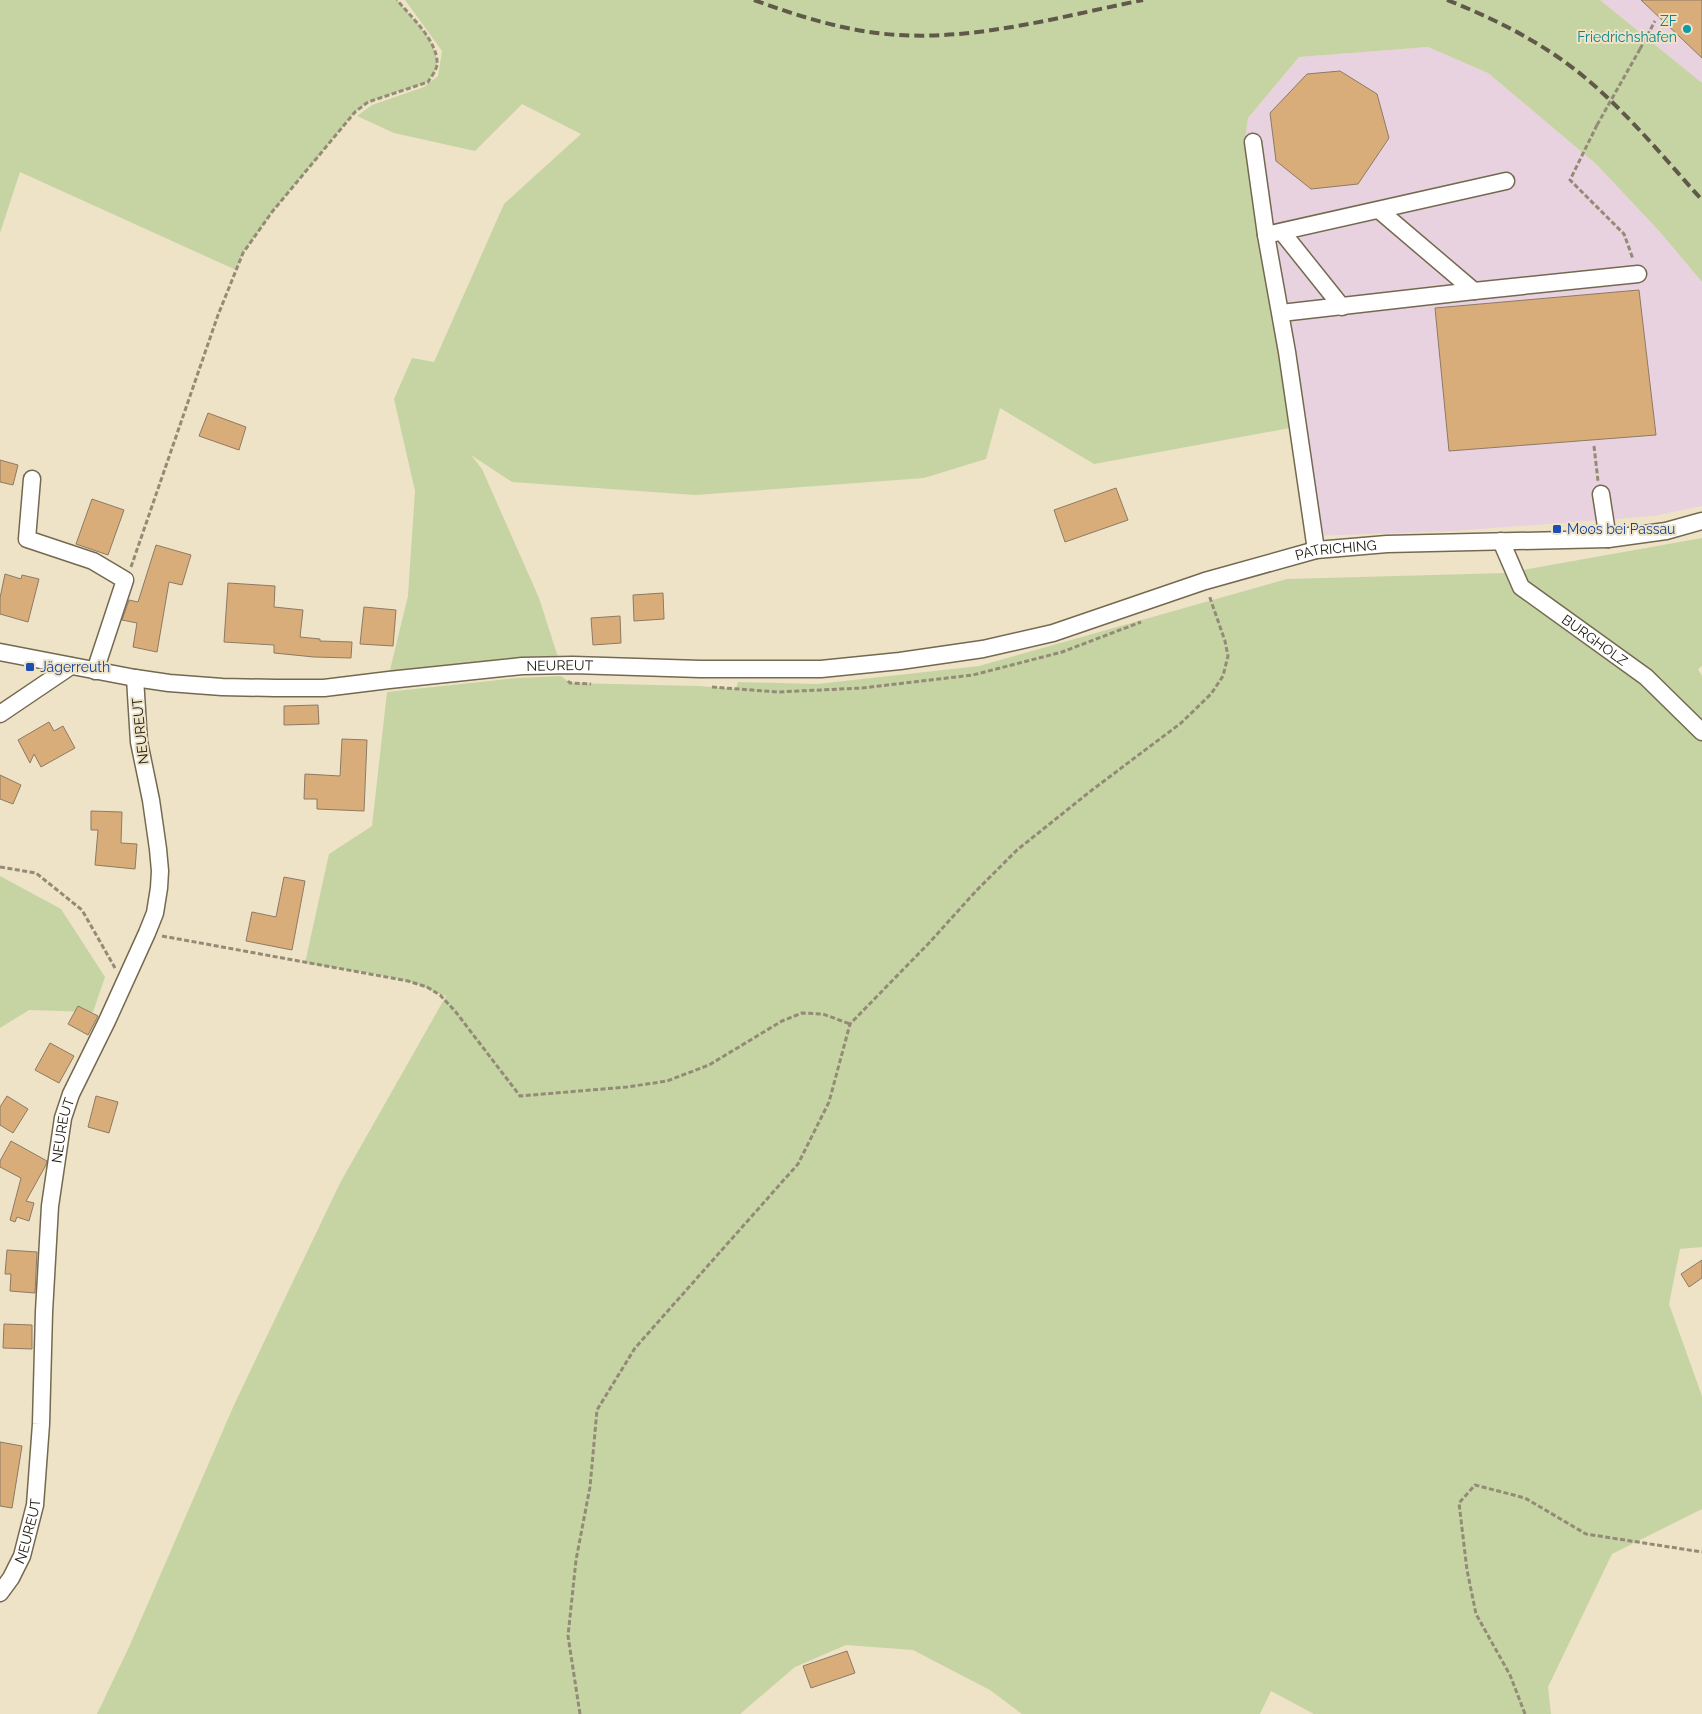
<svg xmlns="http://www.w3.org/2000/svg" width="1702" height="1714" font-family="Raleway,sans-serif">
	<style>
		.industrial { fill: #e9d2df }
		.green { fill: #c6d4a4 }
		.building { fill: #d9ad79; stroke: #8d7a64 }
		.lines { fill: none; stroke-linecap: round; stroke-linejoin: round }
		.minor-casing { stroke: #746950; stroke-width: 19 }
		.path { stroke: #938b76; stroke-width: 3; stroke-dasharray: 5 2.5; stroke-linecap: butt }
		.minor { stroke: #fff; stroke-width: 16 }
		.rail { stroke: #605949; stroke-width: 4; stroke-dasharray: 10 5; stroke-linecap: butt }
		.path-bridge { stroke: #938b76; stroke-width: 3; stroke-dasharray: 5 2.5; stroke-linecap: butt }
		.culture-dot { fill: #0f9aa8; stroke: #eee3c6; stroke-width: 2 }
		.transit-dot { fill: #1a4fb4; stroke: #eee3c6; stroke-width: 2 }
		.labels { text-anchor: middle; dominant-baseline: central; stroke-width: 4; stroke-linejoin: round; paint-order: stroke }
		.culture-label { font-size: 14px; fill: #0d838f; stroke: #eee3c6; text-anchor: end }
		.transit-label { font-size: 14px; fill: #164399; stroke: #eee3c6; text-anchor: start }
		.street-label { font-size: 14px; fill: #1b160c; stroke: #eee3c6 }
	</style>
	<rect width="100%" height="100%" fill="#eee3c6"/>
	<!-- industrial -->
	<g class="industrial">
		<path d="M 1600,0 L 1702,0 L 1702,83 Z"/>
		<path d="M 1428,47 L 1488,73 L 1596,164 L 1660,232 L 1702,282 L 1702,506 L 1654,516 L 1454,531 L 1313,536 L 1290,428 L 1245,139 L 1248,118 L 1299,57 Z"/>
	</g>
	<!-- green -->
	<g class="green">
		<path d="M 0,0 L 397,0 C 411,17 439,42 437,65 C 436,71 431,77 428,82 L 368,102 L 355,112 L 272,212 L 243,253 L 236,270 L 20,172 L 0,233 Z"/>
		<path d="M 405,0 L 1600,0 L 1702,83 L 1702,282 L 1660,232 L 1596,164 L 1488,73 L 1428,47 L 1299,57 L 1248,118 L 1245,139 L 1290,428 L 1094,464 L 1000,408 L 986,459 L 924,478 L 695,495 L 512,482 L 471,455 L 482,469 L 539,598 L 558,657 L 389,674 L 408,596 L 415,491 L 394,399 L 412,358 L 434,362 L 504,204 L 581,134 L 522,104 L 475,151 L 394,133 L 357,116 L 372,105 L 424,87 L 438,76 L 442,51 Z"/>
		<path d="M 1702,538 L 1702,666 L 1698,669 L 1702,676 L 1702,1247 L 1680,1249 L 1669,1304 L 1702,1396 L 1702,1509 L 1612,1554 L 1548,1687 L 1551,1714 L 1314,1714 L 1271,1691 L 1260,1714 L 1022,1714 L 990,1690 L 913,1650 L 846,1645 L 795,1667 L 740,1714 L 97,1714 L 129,1647 L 234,1405 L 340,1183 L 446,996 C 434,993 423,985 410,982 C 377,973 339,969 305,963 L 329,854 L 372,826 L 387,692 L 517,678 L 561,676 L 570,683 L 699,686 L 736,689 L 738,682 L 817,684 L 979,666 L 1287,579 L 1506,573 Z"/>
		<path d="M 0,876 L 61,909 L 105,977 L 93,1012 L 29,1010 L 0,1028 Z"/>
	</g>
	<!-- building -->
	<g class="building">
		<path d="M 1641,0 L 1702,0 L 1702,58 Z"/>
		<path d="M 1340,71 L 1377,94 L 1389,138 L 1358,184 L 1311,189 L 1276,161 L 1270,113 L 1307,74 Z"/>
		<path d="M 1639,290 L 1656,435 L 1449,451 L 1435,308 Z"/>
		<path d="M 208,413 L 246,427 L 239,450 L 199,436 Z"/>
		<path d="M 0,460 L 18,465 L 13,485 L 0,482 Z"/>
		<path d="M 1116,488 L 1128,520 L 1065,542 L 1054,510 Z"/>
		<path d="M 92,499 L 124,510 L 108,555 L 76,544 Z"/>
		<path d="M 156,545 L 191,555 L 182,585 L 169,582 L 157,652 L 133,647 L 137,623 L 122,620 L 129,600 L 138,602 Z"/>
		<path d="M 5,574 L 21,579 L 22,575 L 39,579 L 28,622 L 0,614 L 0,598 Z"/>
		<path d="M 228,583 L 275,586 L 274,607 L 303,610 L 300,637 L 320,639 L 320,641 L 352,642 L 351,658 L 314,657 L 274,653 L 274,645 L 224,642 Z"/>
		<path d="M 663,593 L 664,619 L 634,621 L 633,595 Z"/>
		<path d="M 364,607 L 396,610 L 393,646 L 360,644 Z"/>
		<path d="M 620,616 L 621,643 L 593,645 L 591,618 Z"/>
		<path d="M 318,705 L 319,724 L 284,725 L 284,706 Z"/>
		<path d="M 49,722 L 54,731 L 63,726 L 75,748 L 41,767 L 34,754 L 30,763 L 18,740 Z"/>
		<path d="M 342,739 L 367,740 L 364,811 L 317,809 L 317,799 L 304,799 L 305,774 L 340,776 Z"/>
		<path d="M 0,775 L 21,785 L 13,804 L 0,799 Z"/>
		<path d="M 91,811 L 122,812 L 121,843 L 137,844 L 135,869 L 95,865 L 98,830 L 91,830 Z"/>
		<path d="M 284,877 L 305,881 L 292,950 L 246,941 L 252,912 L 276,917 Z"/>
		<path d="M 78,1006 L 98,1016 L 88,1035 L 68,1024 Z"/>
		<path d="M 50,1043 L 74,1056 L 59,1083 L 35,1070 Z"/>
		<path d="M 7,1096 L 28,1109 L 13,1133 L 0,1125 L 0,1107 Z"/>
		<path d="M 96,1096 L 118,1102 L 109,1133 L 88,1127 Z"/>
		<path d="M 11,1141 L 47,1161 L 46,1165 L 26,1201 L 34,1203 L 29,1221 L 17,1217 L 15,1222 L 10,1220 L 21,1178 L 0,1167 L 0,1161 Z"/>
		<path d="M 7,1250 L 37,1252 L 35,1293 L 10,1291 L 11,1274 L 5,1274 Z"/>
		<path d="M 1702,1260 L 1702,1278 L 1689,1287 L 1681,1274 Z"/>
		<path d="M 4,1324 L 32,1325 L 32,1349 L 3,1348 Z"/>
		<path d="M 0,1442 L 22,1446 L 12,1508 L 0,1506 Z"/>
		<path d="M 847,1651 L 855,1673 L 811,1688 L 803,1666 Z"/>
	</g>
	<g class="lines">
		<!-- minor casing -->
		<g class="minor-casing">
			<g id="minor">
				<path d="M 1253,142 L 1266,235 L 1287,352 L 1316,550"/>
				<path d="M 1380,211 L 1474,291"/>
				<path d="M 1282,232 L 1342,307"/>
				<path d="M 1266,235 L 1506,181"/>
				<path d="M 1281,313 L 1474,291 L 1638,274"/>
				<path d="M 32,479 L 27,539 L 93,561 L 125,580 L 95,671"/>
				<path d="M 1601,494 L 1608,539"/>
				<path id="s1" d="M 1501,541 L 1521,587 L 1646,677 L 1702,732"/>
				<path id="s2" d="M 0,652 L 135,678 L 169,683 L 222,687 L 275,688 L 324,688 L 389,680 L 522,666 L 573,665 L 700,669 L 821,669 L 900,661 L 983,649 L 1053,633 L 1205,581 L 1316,550 L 1387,544 L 1608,539 L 1666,531 L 1702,521"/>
				<path d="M 0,714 L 71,666"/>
				<path id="s3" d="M 0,1593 L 11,1578 L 22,1556 L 35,1505 L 41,1424 L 44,1312 L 50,1206 L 63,1118 L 71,1094 L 107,1021 L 147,933 L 155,913 L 159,888 L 160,871 L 158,849 L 151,800 L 139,742 L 135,678"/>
			</g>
		</g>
		<!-- path -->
		<g class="path">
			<path d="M 1640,49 L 1655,21"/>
			<path d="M 1597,125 L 1570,180 L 1624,234 L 1633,259"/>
			<path d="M 1594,446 L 1598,481"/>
			<path d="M 131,567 L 218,315 L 243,253 L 272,212 L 355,112 L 368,102 L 428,82 C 431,77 436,71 437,65 C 439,42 411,17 397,0"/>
			<path d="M 568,681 L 570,683 L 591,684"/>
			<path d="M 712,687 L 778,692 L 862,688 L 973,675 L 1062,652 L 1141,622"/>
			<path d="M 0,867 L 36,873 L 82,910 L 115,968"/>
			<path d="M 162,936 L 408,981 L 427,987 L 440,995 L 455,1011 L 520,1096 L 627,1087 L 667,1081 L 709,1065 L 782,1021 L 802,1013 L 823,1014 L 850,1024"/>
			<path d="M 580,1714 L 568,1636 L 576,1560 L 590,1487 L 597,1410 L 635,1348 L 798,1164 L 829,1102 L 850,1024 L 929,943 L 976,891 L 1017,850 L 1092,790 L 1181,723 L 1211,694 L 1223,676 L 1228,656 L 1225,641 L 1209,595"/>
			<path d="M 1525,1714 L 1510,1675 L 1476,1614 L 1467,1570 L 1459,1503 L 1475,1485 L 1525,1498 L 1586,1534 L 1702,1552"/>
		</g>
		<!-- minor -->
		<use href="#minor" class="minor"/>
		<!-- rail -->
		<g class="rail">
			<path d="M 754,0 C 801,17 848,32 898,35 C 980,40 1063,16 1143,0"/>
			<path d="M 1447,0 C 1498,20 1547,45 1589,81 C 1631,117 1666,160 1702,200"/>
		</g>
		<!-- path-bridge -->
		<path class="path-bridge" d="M 1597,125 L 1640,49"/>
	</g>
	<!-- markers -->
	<circle class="culture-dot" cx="1687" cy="29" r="5"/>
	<g class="transit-dot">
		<rect x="1552" y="524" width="10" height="10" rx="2.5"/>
		<rect x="25" y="662" width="10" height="10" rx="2.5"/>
	</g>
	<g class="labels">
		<!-- culture labels -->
		<g class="culture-label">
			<text x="1677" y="21">ZF<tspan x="1677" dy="16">Friedrichshafen</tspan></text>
		</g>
		<!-- transit labels -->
		<g class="transit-label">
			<text x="1567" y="529">Moos bei Passau</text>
			<text x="40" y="667">Jägerreuth</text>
		</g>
		<!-- street labels -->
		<g class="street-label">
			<text stroke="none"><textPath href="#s2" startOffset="1356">PATRICHING</textPath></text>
			<text stroke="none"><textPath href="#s1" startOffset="141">BURGHOLZ</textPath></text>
			<text stroke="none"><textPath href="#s2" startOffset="564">NEUREUT</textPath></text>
			<text transform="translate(140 731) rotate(-96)">NEUREUT</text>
			<text stroke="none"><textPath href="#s3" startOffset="472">NEUREUT</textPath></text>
			<text stroke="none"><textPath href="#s3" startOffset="69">NEUREUT</textPath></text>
		</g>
	</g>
</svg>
